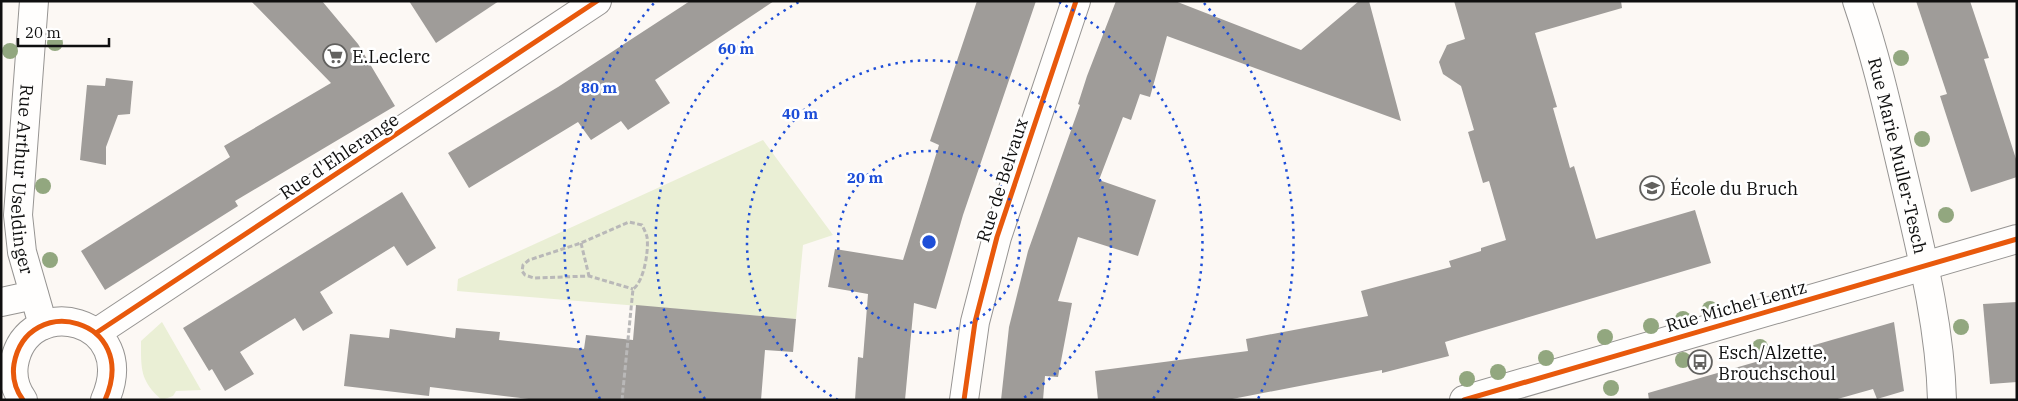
<svg xmlns="http://www.w3.org/2000/svg" width="2018" height="401" font-family="'IBM Plex Serif',serif">
	<style>
		.green { fill: #eaefd5 }
		.building { fill: #9f9c99 }
		.lines { fill: none; stroke-linecap: round; stroke-linejoin: round }
		.minor-casing { stroke: #969492; stroke-width: 30 }
		.path { stroke: #b9b8b8; stroke-width: 3; stroke-dasharray: 5 2.5; stroke-linecap: butt }
		.minor { stroke: #fffefd; stroke-width: 28 }
		.cycleway-casing { stroke: #fff; stroke-width: 8 }
		.cycleway { stroke: #e8590c; stroke-width: 5 }
		.tree { fill: #92a77f }
		.ring { fill: none; stroke: #1d4ed8; stroke-width: 2.5; stroke-dasharray: 2.5 5 }
		.labels { text-anchor: middle; dominant-baseline: central; stroke-width: 5; stroke-linejoin: round; paint-order: stroke }
		.poi-label { font-size: 18px; fill: #0f0f0f; stroke: #fff; text-anchor: start }
		.street-label { font-size: 18px; fill: #0f0f0f; stroke: #fff }
		.centre { fill: #1d4ed8; stroke: #fff; stroke-width: 2.5 }
		.ring-label { font-size: 15px; text-anchor: middle; font-weight: bold; fill: #1d4ed8; stroke: #fff; stroke-width: 5; stroke-linejoin: round; paint-order: stroke }
	</style>
	<rect width="100%" height="100%" fill="#fcf8f4"/>
	<!-- green -->
	<g class="green">
		<path d="M 763,140 L 833,235 L 803,245 L 796,319 L 457,291 L 458,279 Z"/>
		<path d="M 162,322 L 201,390 L 176,391 L 173,396 L 162,400 C 140,381 141,369 141,341 Z"/>
	</g>
	<!-- building -->
	<g class="building">
		<path d="M 251,1 L 322,1 L 358,44 L 395,106 L 235,201 L 238,206 L 105,290 L 81,251 L 230,157 L 224,146 L 331,83 Z"/>
		<path d="M 409,1 L 499,1 L 436,43 Z"/>
		<path d="M 690,1 L 774,1 L 655,80 L 670,103 L 628,130 L 621,121 L 591,140 L 578,122 L 469,188 L 448,153 L 558,87 Z"/>
		<path d="M 977,1 L 1036,1 L 963,215 L 936,309 L 914,303 L 905,400 L 855,400 L 858,357 L 863,358 L 868,294 L 828,287 L 835,249 L 903,260 L 939,145 L 930,141 Z"/>
		<path d="M 1116,1 L 1175,1 L 1301,50 L 1359,1 L 1369,1 L 1401,121 L 1167,36 L 1150,97 L 1140,94 L 1131,120 L 1123,117 L 1099,180 L 1156,200 L 1138,256 L 1078,237 L 1058,301 L 1072,303 L 1058,377 L 1045,376 L 1043,400 L 1001,400 L 1009,327 L 1028,251 L 1080,105 L 1078,104 L 1087,76 Z"/>
		<path d="M 1454,1 L 1621,1 L 1622,8 L 1535,33 L 1557,107 L 1553,108 L 1570,168 L 1574,166 L 1596,239 L 1695,210 L 1711,263 L 1445,342 L 1449,356 L 1382,373 L 1382,370 L 1227,400 L 1098,400 L 1095,371 L 1248,351 L 1246,339 L 1368,316 L 1361,291 L 1451,267 L 1449,261 L 1481,251 L 1481,248 L 1506,240 L 1489,181 L 1483,183 L 1468,132 L 1474,130 L 1461,86 L 1443,74 L 1439,62 L 1447,45 L 1465,39 Z"/>
		<path d="M 1916,1 L 1970,1 L 1989,58 L 1984,59 L 2017,162 L 2017,177 L 1971,192 L 1940,96 L 1947,94 Z"/>
		<path d="M 106,78 L 133,81 L 130,114 L 118,115 L 106,147 L 106,165 L 80,160 L 87,85 L 105,86 Z"/>
		<path d="M 402,192 L 436,248 L 407,266 L 394,246 L 320,292 L 333,313 L 303,331 L 295,318 L 240,352 L 254,374 L 225,391 L 212,369 L 209,371 L 183,328 Z"/>
		<path d="M 2017,302 L 2017,382 L 1990,384 L 1983,304 Z"/>
		<path d="M 636,305 L 796,319 L 793,352 L 765,350 L 761,400 L 537,400 L 430,387 L 429,396 L 344,386 L 350,334 L 389,338 L 390,329 L 455,338 L 456,328 L 500,332 L 499,340 L 584,349 L 586,335 L 633,340 Z"/>
		<path d="M 1894,322 L 1904,391 L 1877,399 L 1873,389 L 1834,400 L 1649,400 L 1648,393 Z"/>
	</g>
	<g class="lines">
		<!-- minor casing -->
		<g class="minor-casing">
			<g id="minor">
				<path id="s1" d="M 34,1 L 18,215 L 22,252 L 43,325"/>
				<path id="s2" d="M 1857,1 C 1877,59 1890,119 1904,178 C 1921,251 1940,325 1942,400"/>
				<path d="M 1,302 L 34,295"/>
				<path d="M 96,333 L 597,1"/>
				<path d="M 23,400 C 15,389 12,377 14,364 C 27,291 141,318 105,400"/>
				<path d="M 964,400 L 975,322 L 997,237 L 1076,1"/>
				<path d="M 1464,400 L 2017,239"/>
			</g>
		</g>
		<!-- path -->
		<g class="path">
			<path d="M 581,243 L 589,276"/>
			<path d="M 622,400 L 633,289 C 644,282 649,250 647,237 C 646,233 644,229 642,225 L 629,222 L 581,243 L 529,260 L 523,265 L 522,271 L 525,275 L 534,278 L 589,276 L 633,289"/>
		</g>
		<!-- minor -->
		<use href="#minor" class="minor"/>
		<!-- cycleway casing -->
		<g class="cycleway-casing">
			<g id="cycleway">
				<path d="M 96,333 L 597,1"/>
				<path d="M 23,400 C 15,389 12,377 14,364 C 27,291 141,318 105,400"/>
				<path d="M 964,400 L 975,322 L 997,237 L 1076,1"/>
				<path d="M 1464,400 L 2017,239"/>
			</g>
		</g>
		<!-- cycleway -->
		<use href="#cycleway" class="cycleway"/>
	</g>
	<!-- trees -->
	<g class="tree">
		<circle cx="55" cy="43" r="8"/>
		<circle cx="10" cy="51" r="8"/>
		<circle cx="1901" cy="58" r="8"/>
		<circle cx="1922" cy="139" r="8"/>
		<circle cx="43" cy="186" r="8"/>
		<circle cx="1946" cy="215" r="8"/>
		<circle cx="50" cy="260" r="8"/>
		<circle cx="1710" cy="309" r="8"/>
		<circle cx="1683" cy="319" r="8"/>
		<circle cx="1651" cy="326" r="8"/>
		<circle cx="1961" cy="327" r="8"/>
		<circle cx="1605" cy="337" r="8"/>
		<circle cx="1760" cy="347" r="8"/>
		<circle cx="1546" cy="358" r="8"/>
		<circle cx="1683" cy="360" r="8"/>
		<circle cx="1498" cy="372" r="8"/>
		<circle cx="1467" cy="379" r="8"/>
		<circle cx="1611" cy="388" r="8"/>
	</g>
	<!-- distance rings -->
	<g class="ring">
		<circle cx="929" cy="242" r="91"/>
		<path d="M838 400A182 182 0 1 1 1020 400"/>
		<path d="M705 399A273 273 0 0 1 799 2M1059 2A273 273 0 0 1 1153 399"/>
		<path d="M600 399A364 364 0 0 1 654 3M1204 3A364 364 0 0 1 1258 399"/>
	</g>
	<!-- icons -->
	<defs>
		<g id="supermarket-ring" transform="scale(1.25)"><circle r="9.5" fill="#fff" stroke="#62615f" stroke-width="1.5"/><path d="M-6-5.5h2.5l.6 2H6L4.5 2H-2.5L-4.4-4H-6ZM-1.5 3.2a1.3 1.3 0 1 0 .1 0ZM3 3.2a1.3 1.3 0 1 0 .1 0Z" fill="#62615f"/></g>
		<g id="school-ring" transform="scale(1.25)"><circle r="9.5" fill="#fff" stroke="#62615f" stroke-width="1.5"/><path d="M0-5L7-2L0 1L-7-2ZM-4 1L0 2.5L4 1V4Q0 6-4 4Z" fill="#62615f"/></g>
		<g id="bus-ring" transform="scale(1.25)"><circle r="9.5" fill="#fff" stroke="#62615f" stroke-width="1.5"/><path d="M-5-6H5V4H4V6H2V4H-2V6H-4V4H-5ZM-3.5-4V0h7V-4ZM-3.5 1.2v1.5H-2V1.2ZM2 1.2v1.5H3.5V1.2Z" fill="#62615f"/></g>
	</defs>
	<g fill-rule="evenodd">
		<use href="#supermarket-ring" x="335" y="56"/>
		<use href="#school-ring" x="1652" y="188"/>
		<use href="#bus-ring" x="1700" y="362"/>
	</g>
	<g class="labels">
		<!-- poi labels -->
		<g class="poi-label">
			<text x="352" y="56">E.Leclerc</text>
			<text x="1670" y="188">École du Bruch</text>
			<text x="1718" y="352">Esch/Alzette,<tspan x="1718" dy="21">Brouchschoul</tspan></text>
		</g>
		<!-- street labels -->
		<g class="street-label">
			<text stroke="none"><textPath href="#s2" startOffset="160">Rue Marie Muller-Tesch</textPath></text>
			<text transform="translate(339 156) rotate(-34)">Rue d'Ehlerange</text>
			<text stroke="none"><textPath href="#s1" startOffset="179">Rue Arthur Useldinger</textPath></text>
			<text transform="translate(1002 180) rotate(-72)">Rue de Belvaux</text>
			<text transform="translate(1736 306) rotate(-16)">Rue Michel Lentz</text>
		</g>
	</g>
	<circle cx="929" cy="242" r="8" class="centre"/>
	<g class="ring-label">
		<text x="736" y="54">60 m</text>
		<text x="599" y="93">80 m</text>
		<text x="800" y="119">40 m</text>
		<text x="865" y="183">20 m</text>
	</g>
	<!-- border -->
	<rect width="2018" height="401" fill="none" stroke="#0f0f0f" stroke-width="5"/>
	<!-- scale -->
	<path d="M18 38v8h91v-8" fill="none" stroke="#0f0f0f" stroke-width="2.5"/>
	<text x="25" y="38" font-size="15" fill="#0f0f0f" stroke="#ffffff" stroke-width="4" paint-order="stroke">20 m</text>
</svg>
